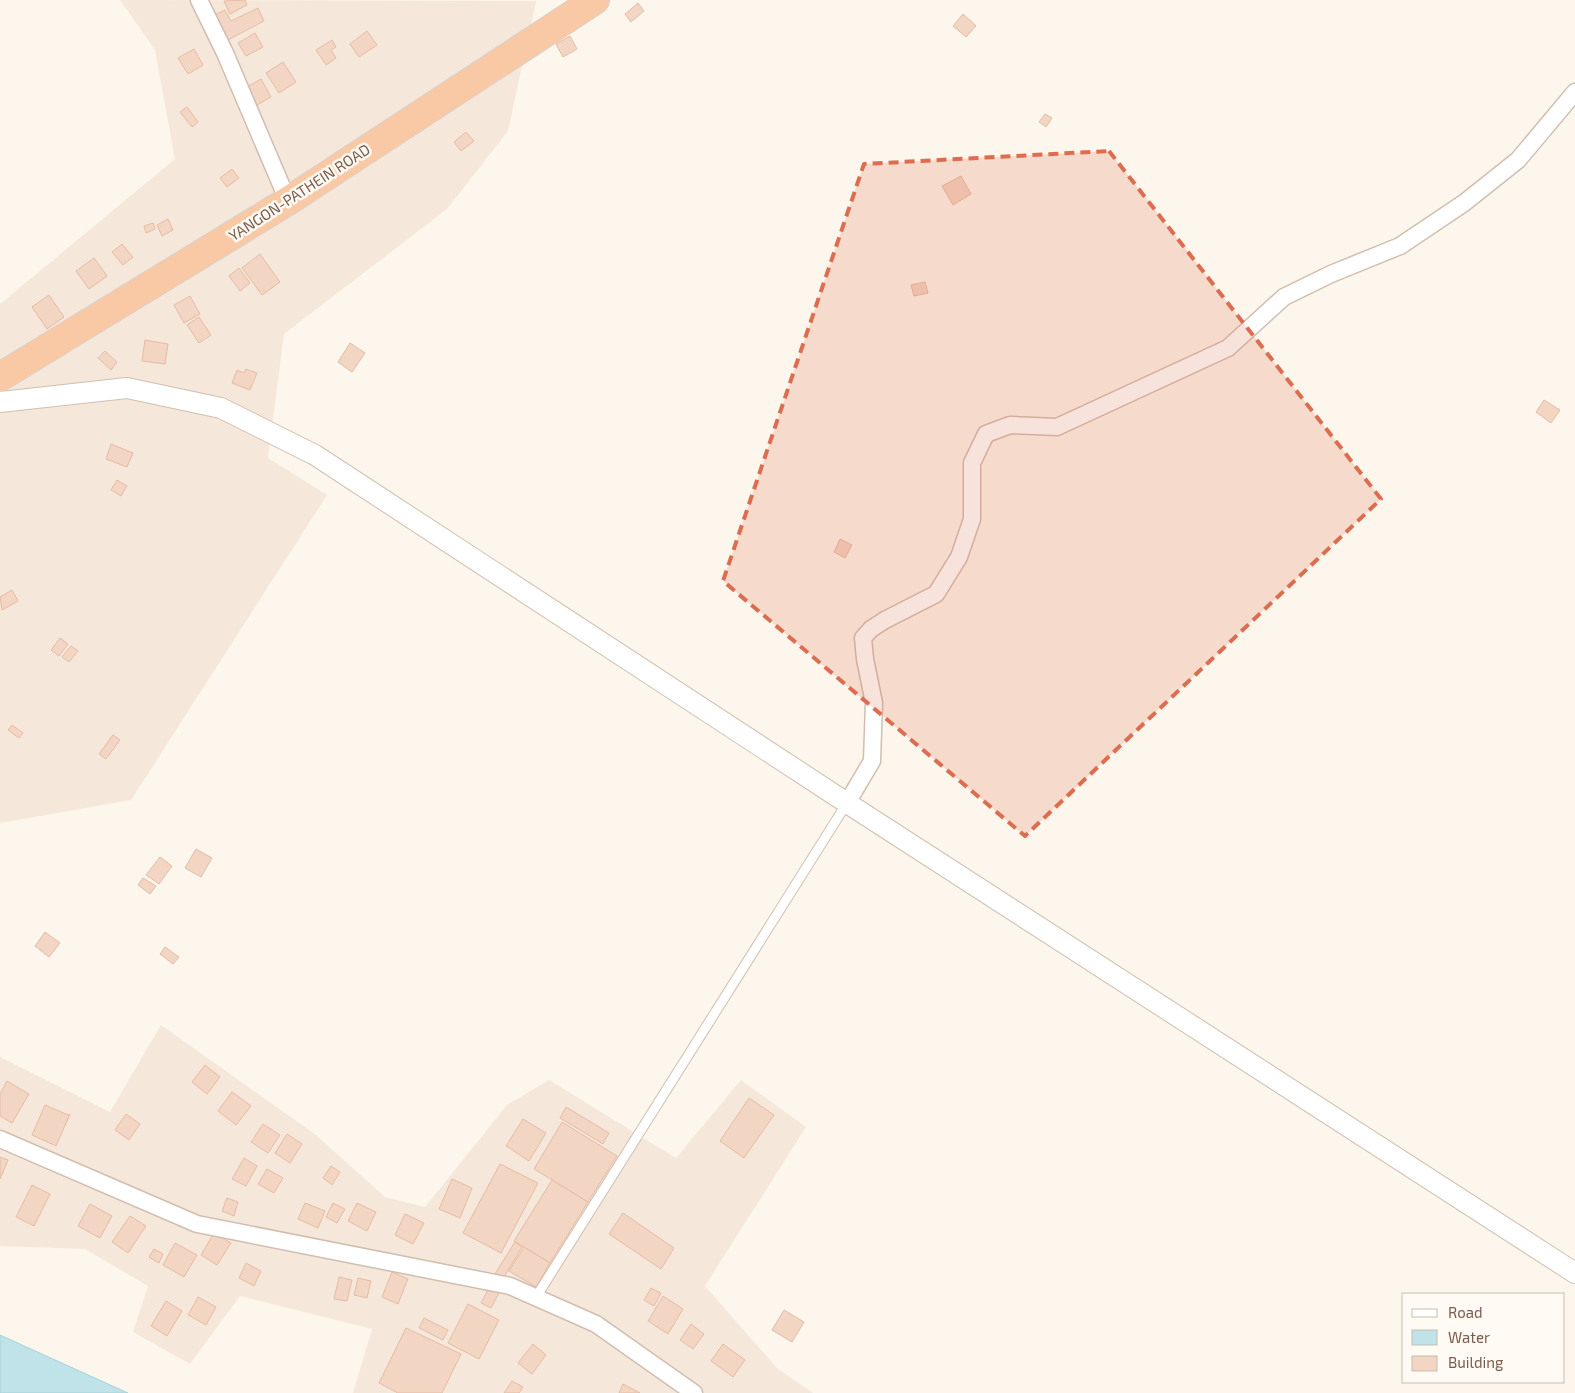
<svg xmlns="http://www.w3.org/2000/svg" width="1575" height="1393" font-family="'Exo 2',sans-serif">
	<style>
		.residential { fill: #f5e8da }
		.water { fill: #bfe3e8; stroke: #a5d3da }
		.building { fill: #f3d5c3; stroke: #e6bba3 }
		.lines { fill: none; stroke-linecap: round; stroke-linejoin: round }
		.service-casing { stroke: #d1beb0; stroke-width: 11 }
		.minor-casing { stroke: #d1beb0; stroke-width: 19 }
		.tertiary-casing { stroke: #d1beb0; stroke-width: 22 }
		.trunk-casing { stroke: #dad1cd; stroke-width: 30 }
		.service { stroke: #fff; stroke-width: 9 }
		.minor { stroke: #fff; stroke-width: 16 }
		.tertiary { stroke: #fff; stroke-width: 20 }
		.trunk { stroke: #f9c8a4; stroke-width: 28 }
		.marked { fill: #dc6d51; fill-opacity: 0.2; stroke: #dc6d51; stroke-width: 4; stroke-dasharray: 10 6; stroke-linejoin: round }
		.labels { text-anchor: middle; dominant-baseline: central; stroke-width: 5; stroke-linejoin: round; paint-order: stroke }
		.street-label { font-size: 15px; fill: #7a5c4d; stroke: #fffaf3 }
	</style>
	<rect width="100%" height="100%" fill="#fdf6ec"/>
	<!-- residential -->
	<g class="residential">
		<path d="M 120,0 L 536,1 L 508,131 L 447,209 L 284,334 L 268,458 L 327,495 L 131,800 L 0,823 L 0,304 L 175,159 L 155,50 Z"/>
		<path d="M 161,1025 L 316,1135 L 385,1197 L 425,1207 L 507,1105 L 549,1080 L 676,1158 L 741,1080 L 806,1127 L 705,1286 L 777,1368 L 813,1393 L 353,1393 L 372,1329 L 240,1296 L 190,1364 L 133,1332 L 148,1286 L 85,1249 L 0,1246 L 0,1057 L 110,1112 Z"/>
	</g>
	<!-- water -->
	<path class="water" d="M 0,1335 L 128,1393 L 0,1393 Z"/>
	<!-- building -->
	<g class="building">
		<path d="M 245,0 L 247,5 L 230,14 L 224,1 Z"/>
		<path d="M 638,3 L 644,11 L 631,22 L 625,14 Z"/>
		<path d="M 258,8 L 264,21 L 226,41 L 213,16 L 225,10 L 231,21 Z"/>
		<path d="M 963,14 L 976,26 L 966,37 L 953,26 Z"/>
		<path d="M 367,31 L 377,45 L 359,57 L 350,44 Z"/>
		<path d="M 255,33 L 263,47 L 246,56 L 238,43 Z"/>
		<path d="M 570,36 L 577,49 L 563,57 L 556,44 Z"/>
		<path d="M 332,40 L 336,47 L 331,50 L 336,58 L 326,65 L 316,50 Z"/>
		<path d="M 194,49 L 203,65 L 188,74 L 178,58 Z"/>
		<path d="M 283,62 L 296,82 L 279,93 L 266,73 Z"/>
		<path d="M 261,79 L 271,97 L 255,106 L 245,88 Z"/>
		<path d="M 187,107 L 198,122 L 192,127 L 180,112 Z"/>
		<path d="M 1045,114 L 1052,118 L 1046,127 L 1039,122 Z"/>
		<path d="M 466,132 L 474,141 L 461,151 L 454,142 Z"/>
		<path d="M 232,169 L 239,178 L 227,187 L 220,178 Z"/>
		<path d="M 961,176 L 971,194 L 953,205 L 942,186 Z"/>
		<path d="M 168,219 L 173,230 L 162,236 L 157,225 Z"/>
		<path d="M 153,223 L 155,229 L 146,233 L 144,226 Z"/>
		<path d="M 122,244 L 133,257 L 123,265 L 112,252 Z"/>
		<path d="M 260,254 L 280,282 L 262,295 L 242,268 Z"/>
		<path d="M 94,258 L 107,276 L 89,289 L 76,271 Z"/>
		<path d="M 239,268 L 250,283 L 240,291 L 229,276 Z"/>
		<path d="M 925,282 L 928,293 L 914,296 L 911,285 Z"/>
		<path d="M 49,295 L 64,317 L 47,329 L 32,307 Z"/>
		<path d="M 190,296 L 200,314 L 184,323 L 174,305 Z"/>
		<path d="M 199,317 L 211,335 L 199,343 L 187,325 Z"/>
		<path d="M 145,340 L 168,344 L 165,364 L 142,361 Z"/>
		<path d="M 350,343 L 365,353 L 352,372 L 338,362 Z"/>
		<path d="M 105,351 L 117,362 L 111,370 L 98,358 Z"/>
		<path d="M 246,369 L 257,373 L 250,390 L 232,383 L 237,370 L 244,373 Z"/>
		<path d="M 1544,400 L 1560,410 L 1551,423 L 1536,412 Z"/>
		<path d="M 111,444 L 133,453 L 127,467 L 106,459 Z"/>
		<path d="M 117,480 L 127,486 L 121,496 L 111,490 Z"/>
		<path d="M 840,539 L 852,545 L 845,558 L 834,552 Z"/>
		<path d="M 12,590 L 18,601 L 2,610 L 0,597 Z"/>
		<path d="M 60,638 L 68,644 L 59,656 L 51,650 Z"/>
		<path d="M 71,646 L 78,651 L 69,662 L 62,657 Z"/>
		<path d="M 12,725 L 23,733 L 19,738 L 8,730 Z"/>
		<path d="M 113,735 L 120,740 L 106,759 L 99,754 Z"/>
		<path d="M 196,849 L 212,858 L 201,877 L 185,868 Z"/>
		<path d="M 160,857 L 172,866 L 159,884 L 146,875 Z"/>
		<path d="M 143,878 L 156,886 L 150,894 L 138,885 Z"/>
		<path d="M 45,932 L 60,943 L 49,957 L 35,946 Z"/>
		<path d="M 165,947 L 179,957 L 173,964 L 160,954 Z"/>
		<path d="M 205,1065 L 220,1077 L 207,1094 L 192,1082 Z"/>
		<path d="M 7,1081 L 29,1094 L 12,1123 L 0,1116 L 0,1094 Z"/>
		<path d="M 232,1092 L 251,1106 L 236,1125 L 218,1111 Z"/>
		<path d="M 749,1098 L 774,1115 L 744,1158 L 720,1141 Z"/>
		<path d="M 45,1105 L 68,1115 L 70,1114 L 56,1146 L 32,1135 Z"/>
		<path d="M 566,1107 L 609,1133 L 603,1144 L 560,1118 Z"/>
		<path d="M 126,1114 L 140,1124 L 129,1140 L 115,1130 Z"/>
		<path d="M 523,1119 L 546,1133 L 529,1161 L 506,1146 Z"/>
		<path d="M 562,1122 L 617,1156 L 588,1202 L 534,1169 Z"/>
		<path d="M 263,1124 L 280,1135 L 268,1153 L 251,1142 Z"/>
		<path d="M 287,1134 L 302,1144 L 290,1163 L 275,1153 Z"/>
		<path d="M 0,1157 L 8,1160 L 0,1179 Z"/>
		<path d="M 244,1158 L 257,1166 L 246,1186 L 232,1179 Z"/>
		<path d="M 500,1164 L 538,1183 L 501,1253 L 463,1233 Z"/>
		<path d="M 331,1166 L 340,1172 L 332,1185 L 323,1178 Z"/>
		<path d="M 267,1169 L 283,1178 L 274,1193 L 258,1184 Z"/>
		<path d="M 452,1179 L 472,1188 L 460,1218 L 439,1209 Z"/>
		<path d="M 552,1180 L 588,1202 L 550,1263 L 514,1241 Z"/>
		<path d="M 32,1185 L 50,1194 L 34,1226 L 16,1217 Z"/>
		<path d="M 227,1198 L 238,1202 L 234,1216 L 222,1211 Z"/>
		<path d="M 305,1203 L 325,1211 L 318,1228 L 298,1219 Z"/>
		<path d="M 333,1203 L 345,1209 L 337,1223 L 326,1217 Z"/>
		<path d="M 357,1203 L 376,1212 L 367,1231 L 348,1221 Z"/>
		<path d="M 90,1204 L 112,1216 L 100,1238 L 78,1226 Z"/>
		<path d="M 623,1213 L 674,1248 L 661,1269 L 609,1234 Z"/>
		<path d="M 405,1214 L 424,1223 L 413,1244 L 395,1235 Z"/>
		<path d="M 130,1216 L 146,1226 L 128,1253 L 112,1242 Z"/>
		<path d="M 214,1233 L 231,1243 L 217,1265 L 201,1255 Z"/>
		<path d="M 515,1242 L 522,1247 L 501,1282 L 493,1277 Z"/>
		<path d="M 175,1243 L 197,1255 L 184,1277 L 163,1265 Z"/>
		<path d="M 524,1247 L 550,1263 L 536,1287 L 509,1271 Z"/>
		<path d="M 154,1249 L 163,1254 L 159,1263 L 149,1257 Z"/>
		<path d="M 246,1263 L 261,1271 L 254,1286 L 239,1278 Z"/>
		<path d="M 392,1272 L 408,1279 L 398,1304 L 382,1297 Z"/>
		<path d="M 339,1277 L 352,1280 L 347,1301 L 334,1299 Z"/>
		<path d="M 358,1278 L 371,1281 L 367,1298 L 354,1295 Z"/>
		<path d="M 491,1284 L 501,1289 L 491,1308 L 481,1303 Z"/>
		<path d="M 651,1288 L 661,1293 L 654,1306 L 644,1300 Z"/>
		<path d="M 663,1296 L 683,1309 L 668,1334 L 648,1321 Z"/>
		<path d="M 198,1297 L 216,1307 L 206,1325 L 188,1315 Z"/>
		<path d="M 166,1301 L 182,1311 L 167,1336 L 151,1326 Z"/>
		<path d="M 468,1304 L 499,1320 L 479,1359 L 448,1343 Z"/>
		<path d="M 784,1310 L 804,1322 L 792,1342 L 772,1330 Z"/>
		<path d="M 424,1318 L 448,1330 L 443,1340 L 419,1328 Z"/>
		<path d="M 691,1324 L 704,1334 L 693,1349 L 680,1340 Z"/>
		<path d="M 406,1328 L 461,1354 L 442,1393 L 398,1393 L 379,1383 Z"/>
		<path d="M 533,1344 L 546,1355 L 532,1374 L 518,1363 Z"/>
		<path d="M 723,1344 L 745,1360 L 733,1377 L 711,1361 Z"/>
		<path d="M 512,1381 L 523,1387 L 519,1393 L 504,1393 Z"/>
		<path d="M 623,1384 L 640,1393 L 619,1393 Z"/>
	</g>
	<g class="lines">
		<!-- service casing -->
		<g class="service-casing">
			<path id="service" d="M 536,1297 L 847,803"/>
		</g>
		<!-- minor casing -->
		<g class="minor-casing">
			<g id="minor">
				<path d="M 199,0 L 225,53 L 288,201"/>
				<path d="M 847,803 L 872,761 L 874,703 L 865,659 L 863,638 L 871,629 L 885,620 L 936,594 L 959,557 L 972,519 L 972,463 L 986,434 L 1010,425 L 1057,427 L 1228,348 L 1284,297 L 1331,274 L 1400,246 L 1464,203 L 1518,160 L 1575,92"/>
				<path d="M 0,1139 L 197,1224 L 510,1286 L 596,1324 L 694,1393"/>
			</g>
		</g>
		<!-- tertiary casing -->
		<g class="tertiary-casing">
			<path id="tertiary" d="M 0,402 L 127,388 L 221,408 L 315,455 L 847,803 L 1575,1273"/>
		</g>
		<!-- trunk casing -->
		<g class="trunk-casing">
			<path id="trunk" d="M 0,377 L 288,201 L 595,0"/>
		</g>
		<!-- service -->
		<use href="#service" class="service"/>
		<!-- minor -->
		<use href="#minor" class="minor"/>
		<!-- tertiary -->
		<use href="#tertiary" class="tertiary"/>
		<!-- trunk -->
		<use href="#trunk" class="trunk"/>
	</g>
	<!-- marked area -->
	<path class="marked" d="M 1109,151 L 1381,499 L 1025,836 L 723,581 L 864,164 Z"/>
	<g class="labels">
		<!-- street labels -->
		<g class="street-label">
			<text transform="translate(299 192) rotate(-33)">YANGON-PATHEIN ROAD</text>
		</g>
	</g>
	<!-- legend -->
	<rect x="1402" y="1293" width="162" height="90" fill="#fffaf3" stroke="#cabbb1"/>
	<rect x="1412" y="1309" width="25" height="8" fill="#ffffff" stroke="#cabbb1"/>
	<text x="1448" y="1318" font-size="15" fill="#7a5c4d">Road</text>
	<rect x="1412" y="1330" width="25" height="15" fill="#bfe3e8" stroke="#cabbb1"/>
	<text x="1448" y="1343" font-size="15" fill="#7a5c4d">Water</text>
	<rect x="1412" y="1356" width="25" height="15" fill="#f3d5c3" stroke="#cabbb1"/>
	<text x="1448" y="1368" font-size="15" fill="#7a5c4d">Building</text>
</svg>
